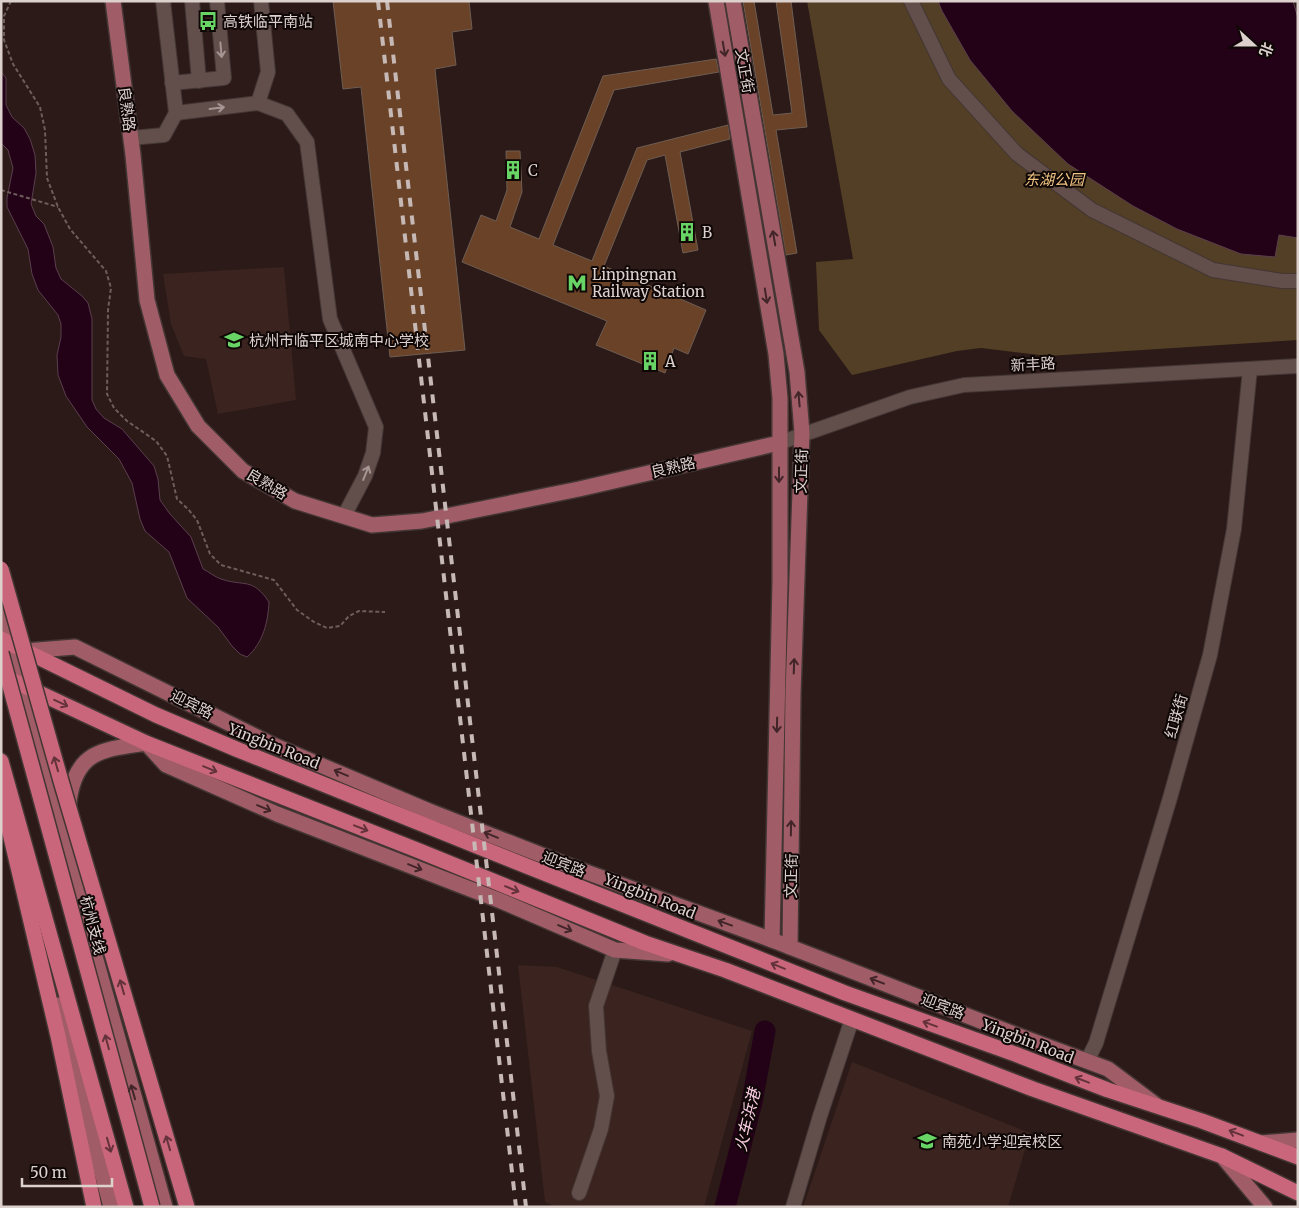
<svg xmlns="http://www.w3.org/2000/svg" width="1299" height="1208" font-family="Merriweather,'Noto Sans SC',serif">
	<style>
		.built { fill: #3b231f }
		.green { fill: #523f25 }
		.water { fill: #230117; stroke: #5b3f4e }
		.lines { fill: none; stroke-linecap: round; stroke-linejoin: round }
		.river { stroke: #230117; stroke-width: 21 }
		.building { fill: #6a4228; stroke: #6e5d52 }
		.minor-casing { stroke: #433634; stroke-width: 16 }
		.major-casing { stroke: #433634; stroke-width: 18 }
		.highway-casing { stroke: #433634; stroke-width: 18 }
		.path { stroke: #6d5e5b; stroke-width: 2; stroke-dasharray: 4 2.5; stroke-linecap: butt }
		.minor { stroke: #624e4a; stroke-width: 14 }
		.major { stroke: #a05c67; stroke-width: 15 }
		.highway { stroke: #ca667b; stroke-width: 15 }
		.rail { stroke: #c5b8b5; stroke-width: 4; stroke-dasharray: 9 9; stroke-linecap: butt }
		.highway-bridge-casing { stroke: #433634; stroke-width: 18; stroke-linecap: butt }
		.highway-bridge { stroke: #ca667b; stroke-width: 15 }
		.oneway { stroke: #412528 }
		.oneway2 { stroke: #a69693 }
		.oneway3 { stroke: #63323b }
		.labels { text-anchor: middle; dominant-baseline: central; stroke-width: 4; stroke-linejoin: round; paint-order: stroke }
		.poi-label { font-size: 15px; fill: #ddd1ce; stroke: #0e0706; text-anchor: start }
		.street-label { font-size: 15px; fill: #ddd1ce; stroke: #0e0706 }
		.park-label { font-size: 15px; font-style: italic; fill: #f2c482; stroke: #0e0706 }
		.water-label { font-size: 16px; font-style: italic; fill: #facde4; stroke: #0e0706 }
	</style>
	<rect width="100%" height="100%" fill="#2b1a17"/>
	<!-- built -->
	<g class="built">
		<path d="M 284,267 L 296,400 L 218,414 L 206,359 L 184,356 L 171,324 L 163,274 Z"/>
		<path d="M 518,965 L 557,967 L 752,1031 L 704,1207 L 556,1207 L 545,1202 Z"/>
		<path d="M 852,1062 L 1030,1133 L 1008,1207 L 803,1207 Z"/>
	</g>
	<!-- green -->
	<path class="green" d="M 807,1 L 1293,1 L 1298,18 L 1298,340 L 1048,356 L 981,348 L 957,351 L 852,375 L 819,330 L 816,262 L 853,259 Z"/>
	<!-- water -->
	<g class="water">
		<path d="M 938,1 L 1293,1 L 1298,18 L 1298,238 L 1279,235 L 1275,257 L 1241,254 L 1177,229 L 1133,206 L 1068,164 L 1012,111 L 970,60 L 942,11 Z"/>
		<path d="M 1,72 L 6,78 L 6,105 L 12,117 L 24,128 L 30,139 L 35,155 L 36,173 L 31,204 L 36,216 L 44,224 L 53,247 L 56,268 L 61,279 L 82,296 L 88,303 L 92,319 L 92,400 L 96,409 L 104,418 L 122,429 L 154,466 L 158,479 L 160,500 L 170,514 L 191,537 L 203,569 C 209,572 215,577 221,579 C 245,587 252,577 269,602 C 268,622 263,643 247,657 L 240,654 L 232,646 L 218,627 L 187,598 L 169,552 L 145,531 L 140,519 L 132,483 L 119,459 L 87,427 L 66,396 L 58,375 L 57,355 L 61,337 L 61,324 L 58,315 L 38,290 L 32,274 L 28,249 L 7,207 L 7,198 L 13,168 L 8,150 L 1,143 Z"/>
	</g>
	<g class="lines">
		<!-- river -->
		<path class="river" d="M 725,1207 L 752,1102 L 765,1031"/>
	</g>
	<!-- building -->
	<g class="building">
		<path d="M 333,1 L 469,1 L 472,29 L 452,32 L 456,65 L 435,69 L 465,350 L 390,357 L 361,87 L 343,89 Z"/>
		<path d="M 743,1 L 754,1 L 773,115 L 792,113 L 776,1 L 791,1 L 807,127 L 776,130 L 797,253 L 786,255 Z"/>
		<path d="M 716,59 L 719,72 L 614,90 L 553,245 L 592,261 L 637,148 L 728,125 L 730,139 L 680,152 L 698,250 L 683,253 L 665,155 L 647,160 L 604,266 L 706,310 L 688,354 L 674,348 L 665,373 L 596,345 L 607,321 L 462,262 L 481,215 L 496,221 L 507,190 L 506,151 L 520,151 L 522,192 L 510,227 L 539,239 L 603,76 Z"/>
	</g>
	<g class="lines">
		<!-- minor casing -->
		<g class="minor-casing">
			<g id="minor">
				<path d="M 192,1 L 199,81"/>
				<path d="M 911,1 L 949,79 L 1017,154 L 1092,210 L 1213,270 L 1282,281 L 1298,281"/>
				<path d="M 172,83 L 224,78 L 217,1"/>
				<path d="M 258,103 L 268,72 L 261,1"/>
				<path d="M 176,113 L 258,103 L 287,114 L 307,142 L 330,319 L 376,427 L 373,453 L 365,476 L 344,516"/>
				<path d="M 131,138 L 164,135 L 176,113 L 163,1"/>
				<path d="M 779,443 L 910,397 L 964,385 L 1298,366"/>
				<path d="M 1087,1061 L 1096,1043 L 1170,798 L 1210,655 L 1234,529 L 1250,369"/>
				<path d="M 579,1193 L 601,1129 L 607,1096 L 599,1051 L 596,1006 L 615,950"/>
				<path d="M 793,1207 L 820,1116 L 852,1019"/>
			</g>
		</g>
		<!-- major casing -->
		<g class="major-casing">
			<g id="major">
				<path d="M 113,1 L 133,155 L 147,300 L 167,375 L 198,426 L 243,471 L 295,501 L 372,525 L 422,521 L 579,489 L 779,443"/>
				<path d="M 716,1 L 776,354 L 780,398 L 780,582 L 772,940"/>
				<path d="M 733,1 L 797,372 L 802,433 L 793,694 L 790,947"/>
				<path d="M 1,609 L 11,644 L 19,684 L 165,1207"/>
				<path d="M 25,651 L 75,647 L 273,745 L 429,811 L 567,865 L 772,940 L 1014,1034 L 1108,1069 L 1156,1105"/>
				<path d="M 66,852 C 68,822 64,773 93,756 C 109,747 129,746 146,743 L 166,765 L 277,814 L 501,901 L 615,950 L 668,954"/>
				<path d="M 58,1005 L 111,1207"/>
				<path d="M 1261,1143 L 1298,1140"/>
				<path d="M 1222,1156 L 1265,1207"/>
			</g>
		</g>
		<!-- highway casing -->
		<g class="highway-casing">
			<g id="highway">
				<path d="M 1,639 L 156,715 L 236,749 L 499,855 L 845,993 L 1015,1054 L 1108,1090 L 1202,1121 L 1298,1157"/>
				<path d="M 1,675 L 146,743 L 417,850 L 645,943 L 725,970 L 1033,1089 L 1222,1156 L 1298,1193"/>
				<path d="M 1,761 L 126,1207"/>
				<path d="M 2,799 L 58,1036 L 94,1207"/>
			</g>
		</g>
		<!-- path -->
		<g class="path">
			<path d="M 11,1 L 4,16 L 4,40 L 13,64 L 40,107 L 45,130 L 47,178 L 58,207 L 70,229 L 106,271 L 111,288 L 108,310 L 107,394 L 114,408 L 127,421 L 156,441 L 167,456 L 177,499 L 188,509 L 197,520 L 210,554 L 221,565 L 274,580 L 297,610 L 314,622 L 327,628 L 340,626 L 349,616 L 359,611 L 385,612"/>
			<path d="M 1,190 L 58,207"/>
		</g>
		<!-- minor -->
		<use href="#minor" class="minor"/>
		<!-- major -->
		<use href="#major" class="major"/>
		<!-- highway -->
		<use href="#highway" class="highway"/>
		<!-- rail -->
		<g class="rail">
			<path d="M 378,1 L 516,1207"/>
			<path d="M 387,1 L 526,1207"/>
		</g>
		<!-- highway-bridge casing -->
		<g class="highway-bridge-casing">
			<g id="highway-bridge">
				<path d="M 1,569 L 61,781 L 187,1207"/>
				<path d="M 1,653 L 152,1207"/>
			</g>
		</g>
		<!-- highway-bridge -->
		<use href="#highway-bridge" class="highway-bridge"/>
	</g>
	<!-- one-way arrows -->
	<defs><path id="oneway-shaft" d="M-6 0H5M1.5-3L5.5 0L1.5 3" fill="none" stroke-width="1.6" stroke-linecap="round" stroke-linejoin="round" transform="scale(1.25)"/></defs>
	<g class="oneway">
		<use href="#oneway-shaft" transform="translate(724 49) rotate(80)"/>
		<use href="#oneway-shaft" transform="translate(774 238) rotate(-100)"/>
		<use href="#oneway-shaft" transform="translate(766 296) rotate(81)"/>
		<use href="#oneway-shaft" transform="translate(799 399) rotate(-95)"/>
		<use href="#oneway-shaft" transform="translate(779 475) rotate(90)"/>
		<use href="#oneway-shaft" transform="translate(794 666) rotate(-88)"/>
		<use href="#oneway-shaft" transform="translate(777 725) rotate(91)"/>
		<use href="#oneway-shaft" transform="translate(341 773) rotate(-157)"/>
		<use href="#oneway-shaft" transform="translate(264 808) rotate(23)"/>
		<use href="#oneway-shaft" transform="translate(791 828) rotate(-89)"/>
		<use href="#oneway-shaft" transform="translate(491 835) rotate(-158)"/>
		<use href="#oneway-shaft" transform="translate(415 867) rotate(22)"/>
		<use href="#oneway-shaft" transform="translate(725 923) rotate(-160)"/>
		<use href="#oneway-shaft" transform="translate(565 928) rotate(23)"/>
		<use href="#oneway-shaft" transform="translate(877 981) rotate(-159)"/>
		<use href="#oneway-shaft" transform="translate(133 1092) rotate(-106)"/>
	</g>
	<g class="oneway2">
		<use href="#oneway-shaft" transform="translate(221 50) rotate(85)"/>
		<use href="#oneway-shaft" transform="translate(217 108) rotate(-7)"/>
		<use href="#oneway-shaft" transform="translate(366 473) rotate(-68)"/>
	</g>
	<g class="oneway3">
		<use href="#oneway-shaft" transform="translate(61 703) rotate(25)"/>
		<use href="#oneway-shaft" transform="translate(56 764) rotate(-106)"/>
		<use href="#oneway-shaft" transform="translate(210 769) rotate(22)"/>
		<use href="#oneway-shaft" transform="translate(361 828) rotate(21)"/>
		<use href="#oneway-shaft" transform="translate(512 889) rotate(22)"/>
		<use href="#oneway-shaft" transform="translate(778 966) rotate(-158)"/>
		<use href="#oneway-shaft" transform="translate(122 987) rotate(-106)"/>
		<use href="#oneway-shaft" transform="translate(930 1024) rotate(-160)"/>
		<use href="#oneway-shaft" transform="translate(107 1042) rotate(-105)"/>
		<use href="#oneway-shaft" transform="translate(1082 1080) rotate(-159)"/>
		<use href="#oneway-shaft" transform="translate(1236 1133) rotate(-159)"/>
		<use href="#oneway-shaft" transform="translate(168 1143) rotate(-106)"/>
		<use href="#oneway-shaft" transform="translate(109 1145) rotate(74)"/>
	</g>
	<!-- icons -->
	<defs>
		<g id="bus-bare" transform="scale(1.5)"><path d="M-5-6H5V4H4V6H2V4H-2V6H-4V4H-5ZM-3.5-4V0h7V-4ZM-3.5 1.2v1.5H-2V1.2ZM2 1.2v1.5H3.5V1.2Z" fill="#68d465" stroke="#0e0706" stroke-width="2.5" paint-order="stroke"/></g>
		<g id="building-bare" transform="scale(1.5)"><path d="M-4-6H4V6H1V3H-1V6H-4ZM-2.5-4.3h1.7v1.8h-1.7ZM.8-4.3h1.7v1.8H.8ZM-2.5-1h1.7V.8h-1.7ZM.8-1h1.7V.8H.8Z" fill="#68d465" stroke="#0e0706" stroke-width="2.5" paint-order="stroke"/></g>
		<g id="metro-bare" transform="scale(1.5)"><path d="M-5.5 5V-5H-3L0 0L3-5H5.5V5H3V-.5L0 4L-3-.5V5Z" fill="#68d465" stroke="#0e0706" stroke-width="2.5" paint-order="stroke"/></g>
		<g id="school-bare" transform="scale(1.5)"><path d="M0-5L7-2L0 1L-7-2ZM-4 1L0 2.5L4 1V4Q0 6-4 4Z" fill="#68d465" stroke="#0e0706" stroke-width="2.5" paint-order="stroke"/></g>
	</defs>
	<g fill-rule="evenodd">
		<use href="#bus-bare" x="208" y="21"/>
		<use href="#building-bare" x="513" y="170"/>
		<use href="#building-bare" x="687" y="232"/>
		<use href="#metro-bare" x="577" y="283"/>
		<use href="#school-bare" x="234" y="340"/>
		<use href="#building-bare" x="650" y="361"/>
		<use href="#school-bare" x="927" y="1141"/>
	</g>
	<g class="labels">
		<!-- poi labels -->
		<g class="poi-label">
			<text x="223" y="21">高铁临平南站</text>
			<text x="528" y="170">C</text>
			<text x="702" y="232">B</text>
			<text x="592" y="274">Linpingnan<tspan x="592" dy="17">Railway Station</tspan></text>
			<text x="249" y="340">杭州市临平区城南中心学校</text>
			<text x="665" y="361">A</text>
			<text x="942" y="1141">南苑小学迎宾校区</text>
		</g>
		<!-- street labels -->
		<g class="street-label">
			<text transform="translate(745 71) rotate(80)">文正街</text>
			<text transform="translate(127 109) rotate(83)">良熟路</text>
			<text transform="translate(1033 364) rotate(-3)">新丰路</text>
			<text transform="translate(673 467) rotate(-13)">良熟路</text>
			<text transform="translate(801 471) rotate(-88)">文正街</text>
			<text transform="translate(267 484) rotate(31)">良熟路</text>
			<text transform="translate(192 704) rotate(26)">迎宾路</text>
			<text transform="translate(1176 716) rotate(-74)">红联街</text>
			<text transform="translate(274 746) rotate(22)">Yingbin Road</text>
			<text transform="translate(564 864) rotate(21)">迎宾路</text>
			<text transform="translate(791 876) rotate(-89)">文正街</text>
			<text transform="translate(650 896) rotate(22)">Yingbin Road</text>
			<text transform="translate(93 925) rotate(75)">杭州支线</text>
			<text transform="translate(943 1006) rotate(21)">迎宾路</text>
			<text transform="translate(1028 1041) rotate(21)">Yingbin Road</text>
		</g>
		<!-- park labels -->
		<g class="park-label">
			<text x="1054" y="179">东湖公园</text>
		</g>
		<!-- water labels -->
		<g class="water-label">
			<text transform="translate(747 1120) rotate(-77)">火车浜港</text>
		</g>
	</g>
	<!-- border -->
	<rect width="1299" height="1208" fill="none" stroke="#ddd1ce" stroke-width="5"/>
	<!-- north arrow -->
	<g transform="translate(1254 45) rotate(111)" stroke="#0e0706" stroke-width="4" paint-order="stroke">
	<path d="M0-4L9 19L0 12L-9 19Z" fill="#ddd1ce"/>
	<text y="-8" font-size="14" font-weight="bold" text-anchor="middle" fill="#ddd1ce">北</text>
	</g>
	<!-- scale -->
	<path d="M22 1178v8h90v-8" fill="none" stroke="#ddd1ce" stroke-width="2.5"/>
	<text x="30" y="1178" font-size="15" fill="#ddd1ce" stroke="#0e0706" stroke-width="4" paint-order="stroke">50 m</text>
</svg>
